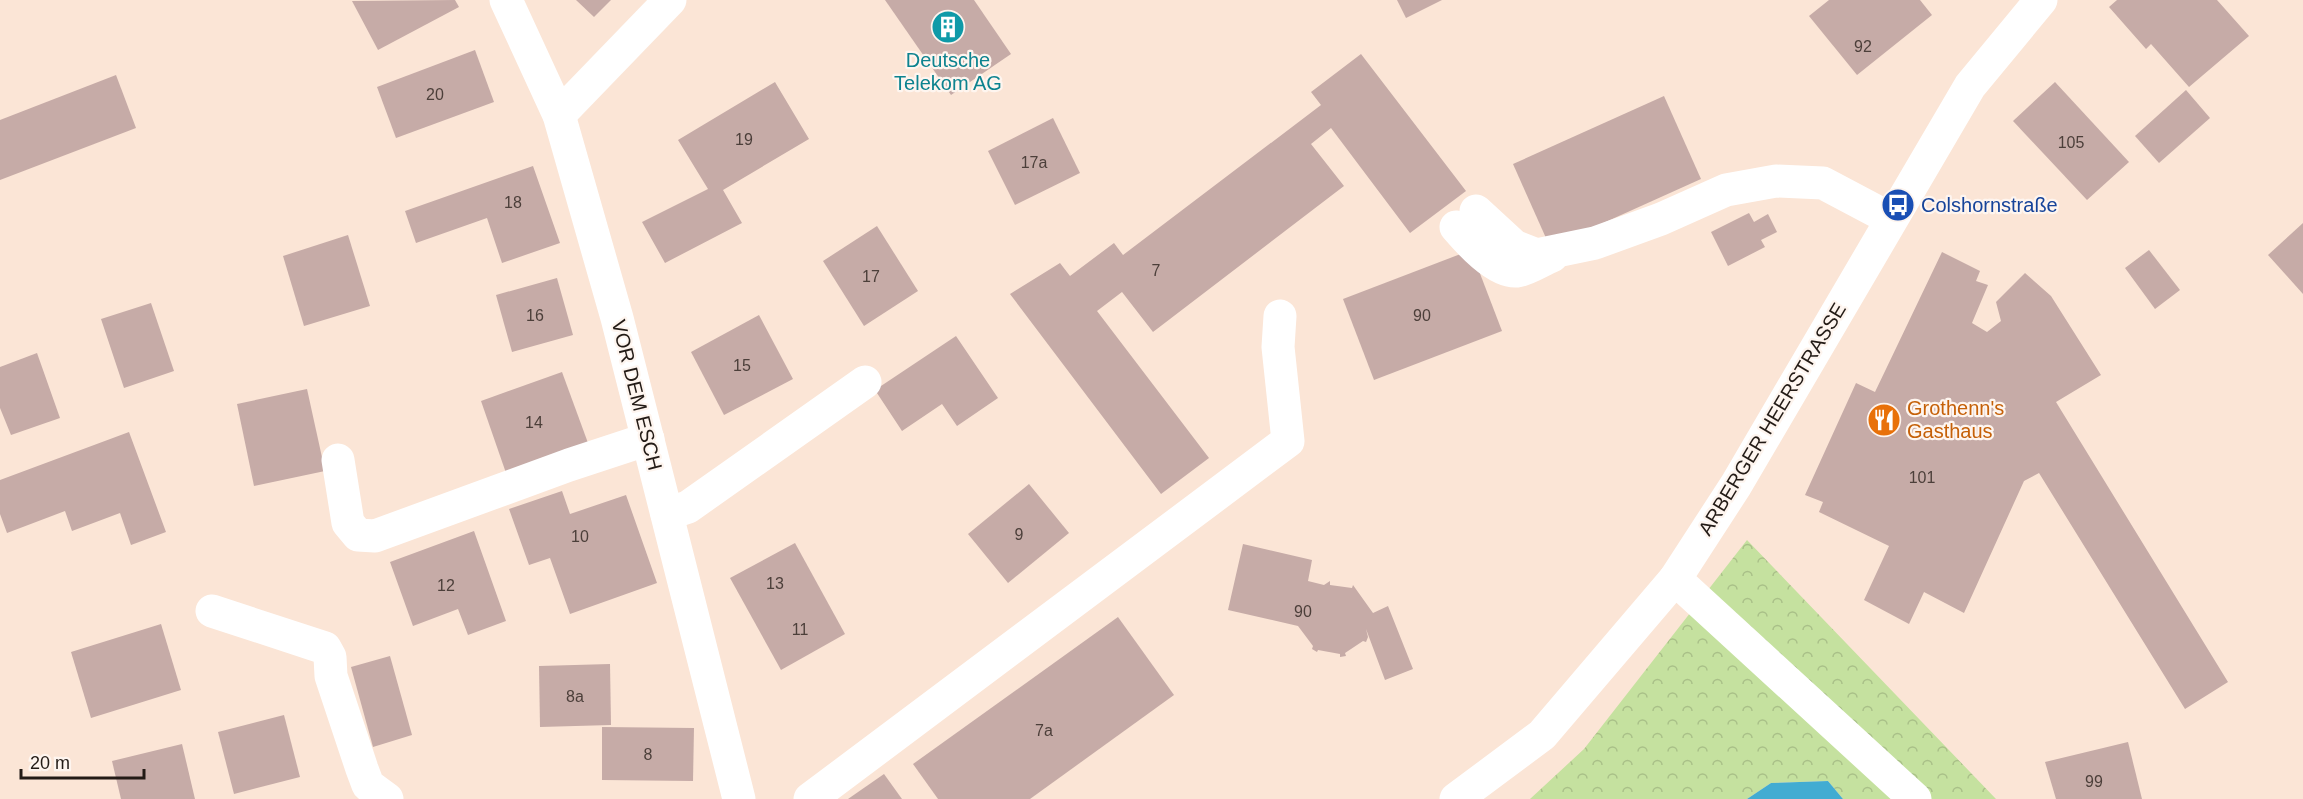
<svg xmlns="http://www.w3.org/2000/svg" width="2303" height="799" font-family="Arial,sans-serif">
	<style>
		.forest { fill: url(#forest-crowns) }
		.water { fill: #42acd2 }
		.building { fill: #c6aba7 }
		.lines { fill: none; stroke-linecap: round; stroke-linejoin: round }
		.minor { stroke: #fff; stroke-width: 33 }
		.major { stroke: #fff; stroke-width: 33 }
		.labels { text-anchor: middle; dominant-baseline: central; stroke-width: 4.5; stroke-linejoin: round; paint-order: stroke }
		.number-label { font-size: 16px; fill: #4c3f3a }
		.culture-label { font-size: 20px; fill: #0d838f; stroke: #fef5ef }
		.transit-label { font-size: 20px; fill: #164399; stroke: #fef5ef; text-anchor: start }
		.street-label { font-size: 20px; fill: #231b16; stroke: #fef5ef }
		.food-label { font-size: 20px; fill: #c56008; stroke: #fef5ef; text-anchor: start }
	</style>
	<defs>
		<pattern id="forest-crowns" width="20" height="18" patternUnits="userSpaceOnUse" patternTransform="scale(1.5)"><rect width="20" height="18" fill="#c5e19f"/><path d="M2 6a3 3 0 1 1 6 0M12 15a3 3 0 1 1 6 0" fill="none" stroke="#a9c088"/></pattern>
	</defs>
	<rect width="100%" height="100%" fill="#fbe5d6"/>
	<!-- forest -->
	<path class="forest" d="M 1747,540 L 1996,799 L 1843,799 L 1828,781 L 1771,783 L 1747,799 L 1530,799 L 1584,749 Z"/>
	<!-- water -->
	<path class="water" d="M 1828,781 L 1843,799 L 1747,799 L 1771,783 Z"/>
	<!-- building -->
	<g class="building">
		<path d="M 455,0 L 459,7 L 378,50 L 352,1 Z"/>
		<path d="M 576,0 L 611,0 L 594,17 Z"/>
		<path d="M 885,0 L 974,0 L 1011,54 L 951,95 Z"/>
		<path d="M 1397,0 L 1442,0 L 1406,18 Z"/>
		<path d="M 1829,0 L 1920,0 L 1932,15 L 1857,75 L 1809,16 Z"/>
		<path d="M 2117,0 L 2217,0 L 2249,36 L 2189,87 L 2151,44 L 2146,49 L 2109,7 Z"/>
		<path d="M 475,50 L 494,102 L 396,138 L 377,87 Z"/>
		<path d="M 1361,54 L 1466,191 L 1410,233 L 1331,128 L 1311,144 L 1344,186 L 1153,332 L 1122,292 L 1097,311 L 1209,458 L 1161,494 L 1010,294 L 1060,263 L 1070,276 L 1114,243 L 1123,255 L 1321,105 L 1311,92 Z"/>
		<path d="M 116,75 L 136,128 L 0,180 L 0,120 Z"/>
		<path d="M 775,82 L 809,139 L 723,190 L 742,223 L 665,263 L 642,222 L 708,189 L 678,140 Z"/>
		<path d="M 2055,82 L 2129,162 L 2087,200 L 2013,121 Z"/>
		<path d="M 2186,90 L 2210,118 L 2159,163 L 2135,136 Z"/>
		<path d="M 1664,96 L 1701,179 L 1550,247 L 1513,164 Z"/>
		<path d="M 1053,118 L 1080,173 L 1015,205 L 988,151 Z"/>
		<path d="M 533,166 L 560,243 L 502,263 L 487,218 L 416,243 L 405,211 Z"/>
		<path d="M 1749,213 L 1754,222 L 1768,214 L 1777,232 L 1761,240 L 1765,247 L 1728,266 L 1711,232 Z"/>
		<path d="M 2303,223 L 2303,294 L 2268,255 Z"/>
		<path d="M 877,226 L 918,291 L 864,326 L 823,261 Z"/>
		<path d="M 348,235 L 370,306 L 304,326 L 283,256 Z"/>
		<path d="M 1471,250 L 1502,331 L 1374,380 L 1343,299 Z"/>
		<path d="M 2149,250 L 2180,290 L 2155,309 L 2125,268 Z"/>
		<path d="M 1942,252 L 1980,271 L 1976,281 L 1988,285 L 1972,323 L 1987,332 L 2001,321 L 1996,302 L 2025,273 L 2051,296 L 2101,375 L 2056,402 L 2228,682 L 2185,709 L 2039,473 L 2024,481 L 1964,613 L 1924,592 L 1909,624 L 1864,600 L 1889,546 L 1819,512 L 1823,502 L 1805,495 L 1856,383 L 1875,392 Z"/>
		<path d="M 557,278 L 573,335 L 512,352 L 496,295 Z"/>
		<path d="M 151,303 L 174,371 L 124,388 L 101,319 Z"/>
		<path d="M 759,315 L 793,379 L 724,415 L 691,352 Z"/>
		<path d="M 956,336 L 998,398 L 957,426 L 942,404 L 902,431 L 875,390 Z"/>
		<path d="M 37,353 L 60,418 L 11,435 L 0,408 L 0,367 Z"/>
		<path d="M 562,372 L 588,443 L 506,473 L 481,401 Z"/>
		<path d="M 307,389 L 325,471 L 254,486 L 237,404 Z"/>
		<path d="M 129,432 L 166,532 L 131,545 L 120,513 L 72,531 L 65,511 L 7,533 L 0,514 L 0,480 Z"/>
		<path d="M 1029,484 L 1069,533 L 1008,583 L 968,534 Z"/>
		<path d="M 562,491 L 570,514 L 626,495 L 657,583 L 570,614 L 550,558 L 529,565 L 509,509 Z"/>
		<path d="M 474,531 L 506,621 L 468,635 L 458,609 L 413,626 L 390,562 Z"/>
		<path d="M 795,543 L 845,634 L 781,670 L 730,578 Z"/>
		<path d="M 1243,544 L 1312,560 L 1308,581 L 1324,585 L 1330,581 L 1330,585 L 1352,588 L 1353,585 L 1373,613 L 1388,606 L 1413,669 L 1385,680 L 1366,629 L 1368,637 L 1366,642 L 1363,641 L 1345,653 L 1346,656 L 1340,657 L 1340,654 L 1318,650 L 1317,652 L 1312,649 L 1313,646 L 1298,626 L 1228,610 Z"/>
		<path d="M 1118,617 L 1174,695 L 1030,799 L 938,799 L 913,764 Z"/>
		<path d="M 161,624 L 181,690 L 91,718 L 71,652 Z"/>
		<path d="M 390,656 L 412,735 L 373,747 L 351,667 Z"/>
		<path d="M 610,664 L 611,725 L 540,727 L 539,666 Z"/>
		<path d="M 284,715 L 300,777 L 234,794 L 218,732 Z"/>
		<path d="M 602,727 L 694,728 L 693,781 L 602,780 Z"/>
		<path d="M 2128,742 L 2142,799 L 2056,799 L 2045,762 Z"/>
		<path d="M 182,744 L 195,799 L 121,799 L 112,761 Z"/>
		<path d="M 884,774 L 902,799 L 848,799 Z"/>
	</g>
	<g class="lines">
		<!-- minor -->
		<g class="minor">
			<path d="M 506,0 L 559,115 L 617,318 L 739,799"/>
			<path d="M 559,115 L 670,0"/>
			<path d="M 1476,211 L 1514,246 L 1537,255 L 1595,243 L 1661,219 L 1726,190 L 1776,181 L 1823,183 L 1891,219"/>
			<path d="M 1456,227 C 1468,241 1496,273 1517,271 C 1527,270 1542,260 1552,256"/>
			<path d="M 338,460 L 348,523 L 358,535 L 375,536 L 569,465 L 648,439"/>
			<path d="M 667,514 L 688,507 L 865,382"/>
			<path d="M 1675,579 L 1915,799"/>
			<path d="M 212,611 L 325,648 L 330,657 L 331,676 L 362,769 L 368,785 L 387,799"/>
			<path d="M 810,799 L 1288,441 L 1278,347 L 1280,316"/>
		</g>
		<!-- major -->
		<path class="major" d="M 1456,799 L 1542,735 L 1675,579 L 1736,485 L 1970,86 L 2041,0"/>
	</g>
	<!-- icons -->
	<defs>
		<g id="building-disc" transform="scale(1.725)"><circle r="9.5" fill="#0f9aa8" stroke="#fef5ef"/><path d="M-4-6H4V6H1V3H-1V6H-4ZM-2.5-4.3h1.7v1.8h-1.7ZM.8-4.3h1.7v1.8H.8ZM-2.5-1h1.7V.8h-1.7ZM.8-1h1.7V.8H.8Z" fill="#fff"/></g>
		<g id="bus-disc" transform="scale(1.725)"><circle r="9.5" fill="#1a4fb4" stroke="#fef5ef"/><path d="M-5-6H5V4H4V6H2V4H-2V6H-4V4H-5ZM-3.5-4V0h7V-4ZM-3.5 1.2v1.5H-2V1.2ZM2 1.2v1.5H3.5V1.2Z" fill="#fff"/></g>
		<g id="restaurant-disc" transform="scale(1.725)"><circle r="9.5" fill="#e8710a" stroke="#fef5ef"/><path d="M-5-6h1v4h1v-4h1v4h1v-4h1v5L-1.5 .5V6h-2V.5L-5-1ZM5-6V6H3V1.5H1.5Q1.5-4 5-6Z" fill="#fff"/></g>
	</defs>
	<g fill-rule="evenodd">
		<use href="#building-disc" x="948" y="27"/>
		<use href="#bus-disc" x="1898" y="205"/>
		<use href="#restaurant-disc" x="1884" y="420"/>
	</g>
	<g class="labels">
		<!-- number labels -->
		<g class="number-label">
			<text x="1863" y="46">92</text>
			<text x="435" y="94">20</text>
			<text x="744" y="139">19</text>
			<text x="2071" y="142">105</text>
			<text x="1034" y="162">17a</text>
			<text x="513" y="202">18</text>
			<text x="1156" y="270">7</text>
			<text x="871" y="276">17</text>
			<text x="535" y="315">16</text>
			<text x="1422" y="315">90</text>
			<text x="742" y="365">15</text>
			<text x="534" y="422">14</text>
			<text x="1922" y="477">101</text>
			<text x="1019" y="534">9</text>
			<text x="580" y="536">10</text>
			<text x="775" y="583">13</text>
			<text x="446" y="585">12</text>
			<text x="1303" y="611">90</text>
			<text x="800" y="629">11</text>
			<text x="575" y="696">8a</text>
			<text x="1044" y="730">7a</text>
			<text x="648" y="754">8</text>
			<text x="2094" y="781">99</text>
		</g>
		<!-- culture labels -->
		<g class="culture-label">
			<text x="948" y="60">Deutsche<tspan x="948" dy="23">Telekom AG</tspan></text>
		</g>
		<!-- transit labels -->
		<g class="transit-label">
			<text x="1921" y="205">Colshornstraße</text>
		</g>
		<!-- street labels -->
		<g class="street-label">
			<text transform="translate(637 395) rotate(76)">VOR DEM ESCH</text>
			<text transform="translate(1772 419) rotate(-59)">ARBERGER HEERSTRASSE</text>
		</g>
		<!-- food labels -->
		<g class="food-label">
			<text x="1907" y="408">Grothenn's<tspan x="1907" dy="23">Gasthaus</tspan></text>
		</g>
	</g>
	<!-- scale -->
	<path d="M21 769v9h123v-9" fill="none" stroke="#231b16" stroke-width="3"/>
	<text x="30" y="769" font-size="18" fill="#231b16" stroke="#fef5ef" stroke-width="4.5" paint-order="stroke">20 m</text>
</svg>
